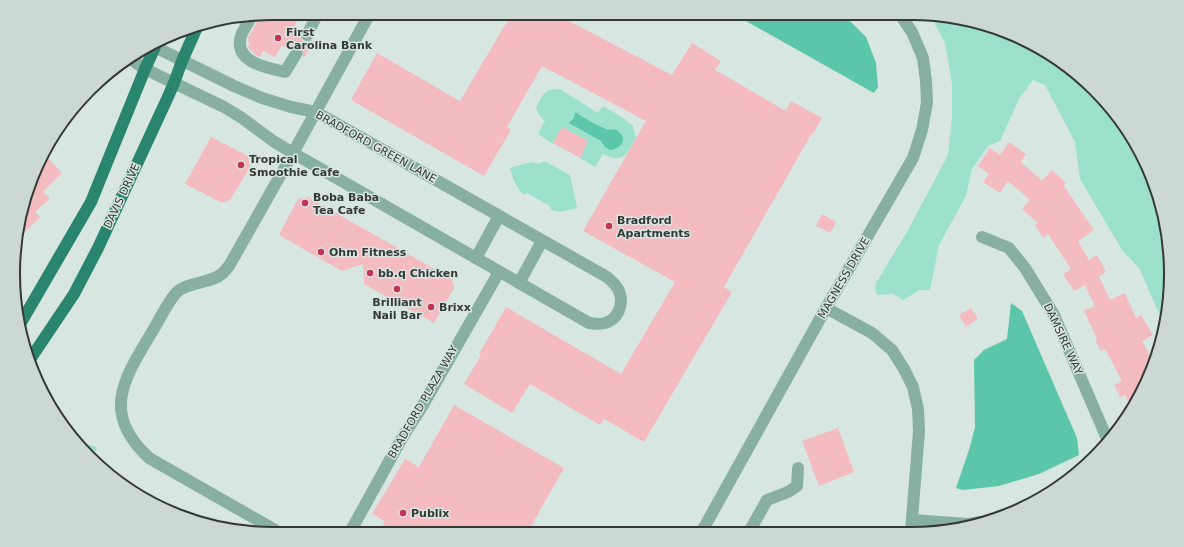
<svg xmlns="http://www.w3.org/2000/svg" width="1184" height="547" font-family="'DejaVu Sans',sans-serif">
	<style>
		.green { fill: #9be1cb }
		.water { fill: #5bc6a9 }
		.building { fill: #f4bbc0 }
		.lines { fill: none; stroke-linecap: round; stroke-linejoin: round }
		.minor-tunnel { stroke: #b7c3bf; stroke-width: 12; stroke-dasharray: 12 6; stroke-linecap: butt }
		.minor { stroke: #87b0a3; stroke-width: 12 }
		.major { stroke: #2a856e; stroke-width: 12 }
		.poi-dot { fill: #c33353; stroke: #d8e6e1; stroke-width: 1.5 }
		.labels { text-anchor: middle; dominant-baseline: central; stroke-width: 3; stroke-linejoin: round; paint-order: stroke }
		.poi-label { font-size: 11px; font-weight: bold; fill: #343937; stroke: #d8e6e1; text-anchor: start }
		.street-label { font-size: 11px; fill: #343937; stroke: #d8e6e1 }
		.rim { fill: none; stroke: #343937; stroke-width: 2 }
	</style>
	<rect width="100%" height="100%" fill="#d8e6e1"/>
	<!-- green -->
	<g class="green">
		<path d="M 931,17 L 1010,33 L 1055,57 L 1095,89 L 1127,129 L 1151,174 L 1166,222 L 1171,273 L 1165,327 L 1139,268 L 1122,250 L 1080,179 L 1075,142 L 1045,85 L 1033,80 L 1019,99 L 1000,141 L 988,146 L 972,169 L 966,196 L 939,245 L 930,290 L 920,290 L 903,300 L 893,294 L 877,295 L 875,289 L 876,283 L 908,230 L 948,155 L 952,117 L 952,84 L 945,43 Z"/>
		<path d="M 560,89 L 598,113 L 603,106 L 623,118 L 633,126 L 636,138 C 626,155 623,164 603,154 L 595,167 L 580,158 L 588,141 L 562,127 L 553,144 L 538,134 L 545,121 L 539,115 L 536,108 L 542,96 L 548,90 Z"/>
		<path d="M 544,161 L 570,175 L 577,208 L 560,212 L 551,210 L 550,206 L 527,193 L 524,195 C 516,187 513,179 510,168 L 531,162 L 539,164 Z"/>
		<path d="M 82,443 L 97,447 L 93,459 L 82,445 Z"/>
	</g>
	<!-- water -->
	<g class="water">
		<path d="M 739,13 L 842,13 L 866,37 L 876,63 L 878,87 L 874,93 L 744,20 Z"/>
		<path d="M 575,112 C 585,118 595,125 606,129 C 610,131 614,128 618,131 C 629,140 620,149 610,150 L 605,147 L 601,141 L 569,123 L 574,118 Z"/>
		<path d="M 1011,303 L 1022,311 L 1077,438 L 1079,455 L 1039,474 L 999,486 L 963,490 L 956,488 L 970,447 L 975,427 L 974,360 L 984,350 L 1007,339 Z"/>
	</g>
	<!-- building -->
	<g class="building">
		<path d="M 274,13 L 302,13 L 293,28 L 300,32 L 300,36 L 303,41 L 308,42 L 313,39 L 314,40 L 304,58 L 303,57 L 303,54 L 302,50 L 297,47 L 293,47 L 290,50 L 282,45 L 275,57 L 263,51 L 260,57 L 252,52 L 249,48 L 248,47 L 250,43 L 248,42 L 248,38 L 258,20 L 258,16 Z"/>
		<path d="M 512,13 L 574,13 L 569,21 L 672,75 L 692,43 L 721,61 L 715,70 L 786,111 L 791,101 L 822,118 L 813,134 L 812,133 L 724,287 L 732,292 L 644,442 L 604,419 L 600,425 L 530,384 L 512,413 L 464,384 L 481,355 L 479,354 L 506,307 L 621,374 L 675,282 L 583,231 L 646,121 L 542,66 L 507,127 L 511,130 L 484,176 L 351,100 L 377,53 L 460,101 Z"/>
		<path d="M 562,127 L 588,141 L 580,158 L 553,143 Z"/>
		<path d="M 211,137 L 248,156 L 250,167 L 230,200 L 222,203 L 185,184 Z"/>
		<path d="M 1009,142 L 1026,154 L 1021,162 L 1042,181 L 1052,170 L 1066,183 L 1064,186 L 1094,230 L 1078,241 L 1089,260 L 1097,255 L 1106,272 L 1099,276 L 1110,300 L 1125,293 L 1136,318 L 1141,315 L 1153,335 L 1142,341 L 1154,363 L 1151,373 L 1131,408 L 1125,395 L 1120,397 L 1114,385 L 1122,381 L 1105,349 L 1101,351 L 1095,340 L 1097,339 L 1084,311 L 1095,306 L 1085,285 L 1074,291 L 1063,274 L 1071,269 L 1048,234 L 1043,238 L 1035,225 L 1038,223 L 1022,209 L 1030,200 L 1008,181 L 1000,193 L 983,182 L 989,174 L 978,166 L 990,148 L 1000,155 Z"/>
		<path d="M 44,154 L 62,173 L 43,192 L 50,198 L 35,212 L 40,217 L 18,239 L 18,223 Z"/>
		<path d="M 308,197 L 452,279 L 454,288 L 434,323 L 364,284 L 363,264 L 342,271 L 279,235 L 298,199 Z"/>
		<path d="M 822,214 L 836,222 L 830,233 L 816,226 Z"/>
		<path d="M 971,308 L 978,319 L 966,327 L 959,315 Z"/>
		<path d="M 454,405 L 564,468 L 527,533 L 378,534 L 385,521 L 372,514 L 405,459 L 419,467 Z"/>
		<path d="M 838,428 L 854,472 L 819,486 L 802,441 Z"/>
	</g>
	<g class="lines">
		<!-- minor-tunnel -->
		<path class="minor-tunnel" d="M 296,54 L 307,35"/>
		<!-- minor -->
		<g class="minor">
			<path d="M 251,17 C 248,23 243,30 241,36 C 233,62 267,68 285,72 L 296,54"/>
			<path d="M 307,35 L 318,13"/>
			<path d="M 132,60 L 145,69 L 224,107 L 242,118 L 273,141 L 293,153 L 589,323 C 595,324 602,325 608,322 C 621,316 625,298 616,286 C 614,283 610,280 607,277 L 316,112 L 291,107 L 262,98 L 234,86 L 155,47"/>
			<path d="M 982,237 L 1009,248 L 1025,268 L 1054,315 L 1108,441"/>
			<path d="M 476,258 L 499,216"/>
			<path d="M 519,283 L 542,241"/>
			<path d="M 826,308 L 872,333 L 892,350 L 904,369 L 913,387 L 918,409 L 919,431 L 911,532"/>
			<path d="M 913,520 L 967,524 L 981,522"/>
			<path d="M 749,532 L 767,500 L 788,492 L 797,486 L 798,468"/>
			<path d="M 701,533 L 826,308 L 913,158 L 922,130 L 927,103 L 926,81 L 923,58 L 912,32 L 899,13"/>
			<path d="M 282,534 L 149,458 C 101,413 123,380 152,332 C 159,321 169,299 178,291 C 191,281 211,284 223,273 C 225,271 227,268 229,266 L 293,153 L 370,13"/>
			<path d="M 349,534 L 402,438 L 423,405 L 499,272"/>
		</g>
		<!-- major -->
		<g class="major">
			<path d="M 19,326 L 91,202 L 145,69 L 155,47"/>
			<path d="M 31,358 L 74,294 L 98,248 L 167,99 L 174,83 L 182,61 L 198,25"/>
		</g>
	</g>
	<!-- markers -->
	<g class="poi-dot">
		<circle cx="278" cy="38" r="4"/>
		<circle cx="241" cy="165" r="4"/>
		<circle cx="305" cy="203" r="4"/>
		<circle cx="609" cy="226" r="4"/>
		<circle cx="321" cy="252" r="4"/>
		<circle cx="370" cy="273" r="4"/>
		<circle cx="397" cy="289" r="4"/>
		<circle cx="431" cy="307" r="4"/>
		<circle cx="403" cy="513" r="4"/>
	</g>
	<g class="labels">
		<!-- poi labels -->
		<g class="poi-label">
			<text x="286" y="32">First<tspan x="286" dy="13">Carolina Bank</tspan></text>
			<text x="249" y="159">Tropical<tspan x="249" dy="13">Smoothie Cafe</tspan></text>
			<text x="313" y="197">Boba Baba<tspan x="313" dy="13">Tea Cafe</tspan></text>
			<text x="617" y="220">Bradford<tspan x="617" dy="13">Apartments</tspan></text>
			<text x="329" y="252">Ohm Fitness</text>
			<text x="378" y="273">bb.q Chicken</text>
			<text x="397" y="302" text-anchor="middle">Brilliant<tspan x="397" dy="13">Nail Bar</tspan></text>
			<text x="439" y="307">Brixx</text>
			<text x="411" y="513">Publix</text>
		</g>
		<!-- street labels -->
		<g class="street-label">
			<text transform="translate(376 147) rotate(29)">BRADFORD GREEN LANE</text>
			<text transform="translate(122 196) rotate(-65)">DAVIS DRIVE</text>
			<text transform="translate(844 278) rotate(-60)">MAGNESS DRIVE</text>
			<text transform="translate(1063 339) rotate(65)">DAMSIRE WAY</text>
			<text transform="translate(423 402) rotate(-60)">BRADFORD PLAZA WAY</text>
		</g>
	</g>
	<!-- crop -->
	<path d="M0 0H1184V547H0ZM273 20H911A253 253 0 0 1 1164 273V274A253 253 0 0 1 911 527H273A253 253 0 0 1 20 274V273A253 253 0 0 1 273 20Z" fill="#cbd8d3" fill-rule="evenodd"/>
	<path class="rim" d="M273 20H911A253 253 0 0 1 1164 273V274A253 253 0 0 1 911 527H273A253 253 0 0 1 20 274V273A253 253 0 0 1 273 20Z"/>
</svg>
